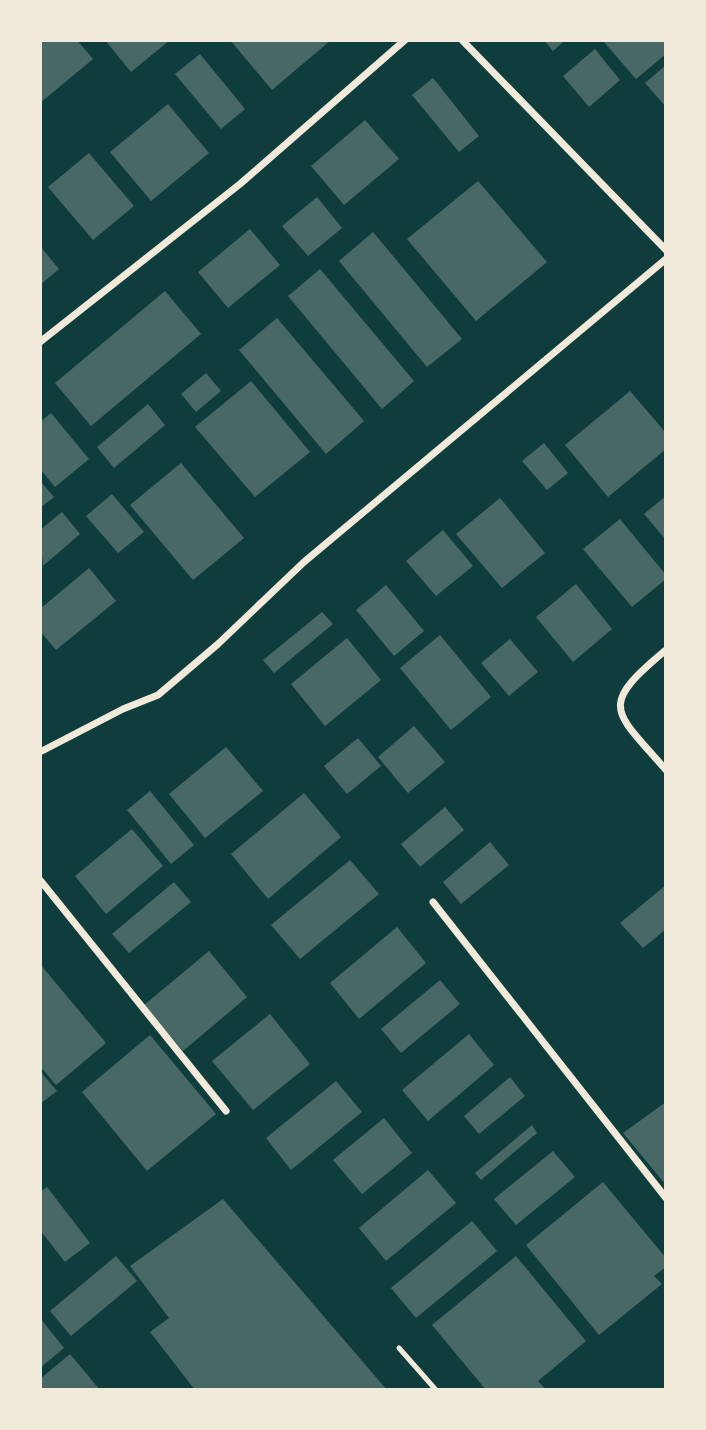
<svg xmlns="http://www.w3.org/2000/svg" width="706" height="1430" font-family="Lato,sans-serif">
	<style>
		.building { fill: #486865 }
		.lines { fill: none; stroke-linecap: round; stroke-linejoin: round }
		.service { stroke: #f1e9da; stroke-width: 5 }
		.minor { stroke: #f1e9da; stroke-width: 7 }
	</style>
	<rect width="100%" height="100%" fill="#0f3d3e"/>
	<!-- building -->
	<g class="building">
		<path d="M 40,40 L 77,40 L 93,59 L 40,103 Z"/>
		<path d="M 105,40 L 170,40 L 131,72 Z"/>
		<path d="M 230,40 L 331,40 L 272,90 Z"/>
		<path d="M 544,40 L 565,40 L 553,51 Z"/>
		<path d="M 607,40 L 666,40 L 666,54 L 636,79 L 604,42 Z"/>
		<path d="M 595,49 L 620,80 L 589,107 L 563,76 Z"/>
		<path d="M 200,54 L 245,109 L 221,129 L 175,74 Z"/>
		<path d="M 666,65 L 666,107 L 645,83 Z"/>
		<path d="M 433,78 L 479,136 L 459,152 L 412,95 Z"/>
		<path d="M 168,104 L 209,153 L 151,201 L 110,152 Z"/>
		<path d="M 365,120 L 399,159 L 344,205 L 311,166 Z"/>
		<path d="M 89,153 L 134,206 L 93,240 L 48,187 Z"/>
		<path d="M 478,181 L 547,262 L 476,321 L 407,239 Z"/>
		<path d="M 317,197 L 342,228 L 308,256 L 282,226 Z"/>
		<path d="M 250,229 L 280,265 L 228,308 L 198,272 Z"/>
		<path d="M 373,232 L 462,339 L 427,367 L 339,261 Z"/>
		<path d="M 40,246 L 59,269 L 40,285 Z"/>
		<path d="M 320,269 L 414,381 L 382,409 L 288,296 Z"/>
		<path d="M 165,291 L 201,334 L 91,426 L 55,383 Z"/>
		<path d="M 277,318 L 364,421 L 326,454 L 239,350 Z"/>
		<path d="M 206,373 L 221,391 L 196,412 L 181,394 Z"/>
		<path d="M 251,381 L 310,452 L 255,497 L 195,427 Z"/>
		<path d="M 630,391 L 666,433 L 666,449 L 608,497 L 565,445 Z"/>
		<path d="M 148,404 L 165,425 L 114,468 L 97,447 Z"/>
		<path d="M 51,413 L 89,459 L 55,487 L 40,469 L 40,422 Z"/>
		<path d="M 544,443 L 568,473 L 547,490 L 522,461 Z"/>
		<path d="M 181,463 L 244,538 L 193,580 L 130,505 Z"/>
		<path d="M 40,481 L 54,497 L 40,508 Z"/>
		<path d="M 112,494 L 144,532 L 118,553 L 86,516 Z"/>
		<path d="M 666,496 L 666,540 L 644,514 Z"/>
		<path d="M 500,498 L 545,553 L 502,588 L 456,534 Z"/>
		<path d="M 62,512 L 80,534 L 43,566 L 40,530 Z"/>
		<path d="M 620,519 L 666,575 L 666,579 L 632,607 L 583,549 Z"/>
		<path d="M 443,530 L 473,566 L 436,596 L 406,561 Z"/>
		<path d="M 89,568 L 116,601 L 56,650 L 40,631 L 40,609 Z"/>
		<path d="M 576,584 L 612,629 L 573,662 L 536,617 Z"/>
		<path d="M 386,585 L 424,631 L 394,656 L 356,610 Z"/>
		<path d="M 322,612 L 333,624 L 274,673 L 263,660 Z"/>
		<path d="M 440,635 L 491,697 L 451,730 L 400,668 Z"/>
		<path d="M 347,638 L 381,680 L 325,726 L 291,684 Z"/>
		<path d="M 510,639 L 538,672 L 509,696 L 481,663 Z"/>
		<path d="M 414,726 L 445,762 L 408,793 L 378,757 Z"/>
		<path d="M 358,738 L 381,766 L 347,794 L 324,766 Z"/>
		<path d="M 226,747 L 263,791 L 205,838 L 169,794 Z"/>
		<path d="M 150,791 L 194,845 L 171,864 L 127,810 Z"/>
		<path d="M 304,793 L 341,837 L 268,899 L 231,854 Z"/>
		<path d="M 445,807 L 464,830 L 420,867 L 401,844 Z"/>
		<path d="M 132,829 L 163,866 L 106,914 L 75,876 Z"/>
		<path d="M 490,842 L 509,865 L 461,904 L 443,882 Z"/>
		<path d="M 350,860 L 379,894 L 300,959 L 271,925 Z"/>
		<path d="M 174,882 L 191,902 L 129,953 L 112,934 Z"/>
		<path d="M 666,885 L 666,929 L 643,948 L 620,923 Z"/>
		<path d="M 397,927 L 426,963 L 359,1019 L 330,983 Z"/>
		<path d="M 209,951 L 247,997 L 183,1051 L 144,1005 Z"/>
		<path d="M 40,964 L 106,1043 L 56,1085 L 40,1066 Z"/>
		<path d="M 440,980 L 460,1004 L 401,1053 L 381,1029 Z"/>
		<path d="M 270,1014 L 310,1064 L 253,1110 L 212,1061 Z"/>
		<path d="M 469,1034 L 494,1065 L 428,1121 L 402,1090 Z"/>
		<path d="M 150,1035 L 216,1114 L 147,1171 L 82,1092 Z"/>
		<path d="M 40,1071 L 57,1091 L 40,1104 Z"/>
		<path d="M 510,1077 L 525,1096 L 479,1134 L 464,1116 Z"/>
		<path d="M 336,1081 L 362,1112 L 291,1170 L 266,1138 Z"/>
		<path d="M 666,1102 L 666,1185 L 623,1133 Z"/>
		<path d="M 384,1118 L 412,1153 L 362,1194 L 333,1160 Z"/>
		<path d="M 532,1125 L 537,1133 L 481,1180 L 475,1173 Z"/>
		<path d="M 553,1151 L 575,1177 L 516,1225 L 494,1199 Z"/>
		<path d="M 428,1170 L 456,1203 L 386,1261 L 359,1228 Z"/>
		<path d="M 603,1182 L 666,1258 L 666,1267 L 654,1276 L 662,1284 L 599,1335 L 526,1245 Z"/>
		<path d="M 47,1187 L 90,1243 L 65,1262 L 40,1230 L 40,1192 Z"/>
		<path d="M 223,1199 L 387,1390 L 195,1390 L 150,1332 L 169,1318 L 130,1266 Z"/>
		<path d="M 472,1221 L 497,1251 L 416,1318 L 391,1288 Z"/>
		<path d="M 116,1256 L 137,1281 L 71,1336 L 50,1311 Z"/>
		<path d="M 516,1256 L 586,1341 L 538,1381 L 546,1390 L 486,1390 L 432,1325 Z"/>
		<path d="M 40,1318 L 64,1348 L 40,1368 Z"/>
		<path d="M 70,1354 L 100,1390 L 40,1390 L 40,1379 Z"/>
	</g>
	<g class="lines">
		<!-- service -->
		<path class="service" d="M 399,1348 L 436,1390"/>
		<!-- minor -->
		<g class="minor">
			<path d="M 462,40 L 666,250"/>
			<path d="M 40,342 L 240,184 L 405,40"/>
			<path d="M 666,650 C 597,707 614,710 666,770"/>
			<path d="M 40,752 L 123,709 L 158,695 L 218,644 L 304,562 L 666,259"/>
			<path d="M 40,880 L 226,1111"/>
			<path d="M 433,902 L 666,1198"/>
		</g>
	</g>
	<!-- border -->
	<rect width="706" height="1430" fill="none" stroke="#f1e9da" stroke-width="84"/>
</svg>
